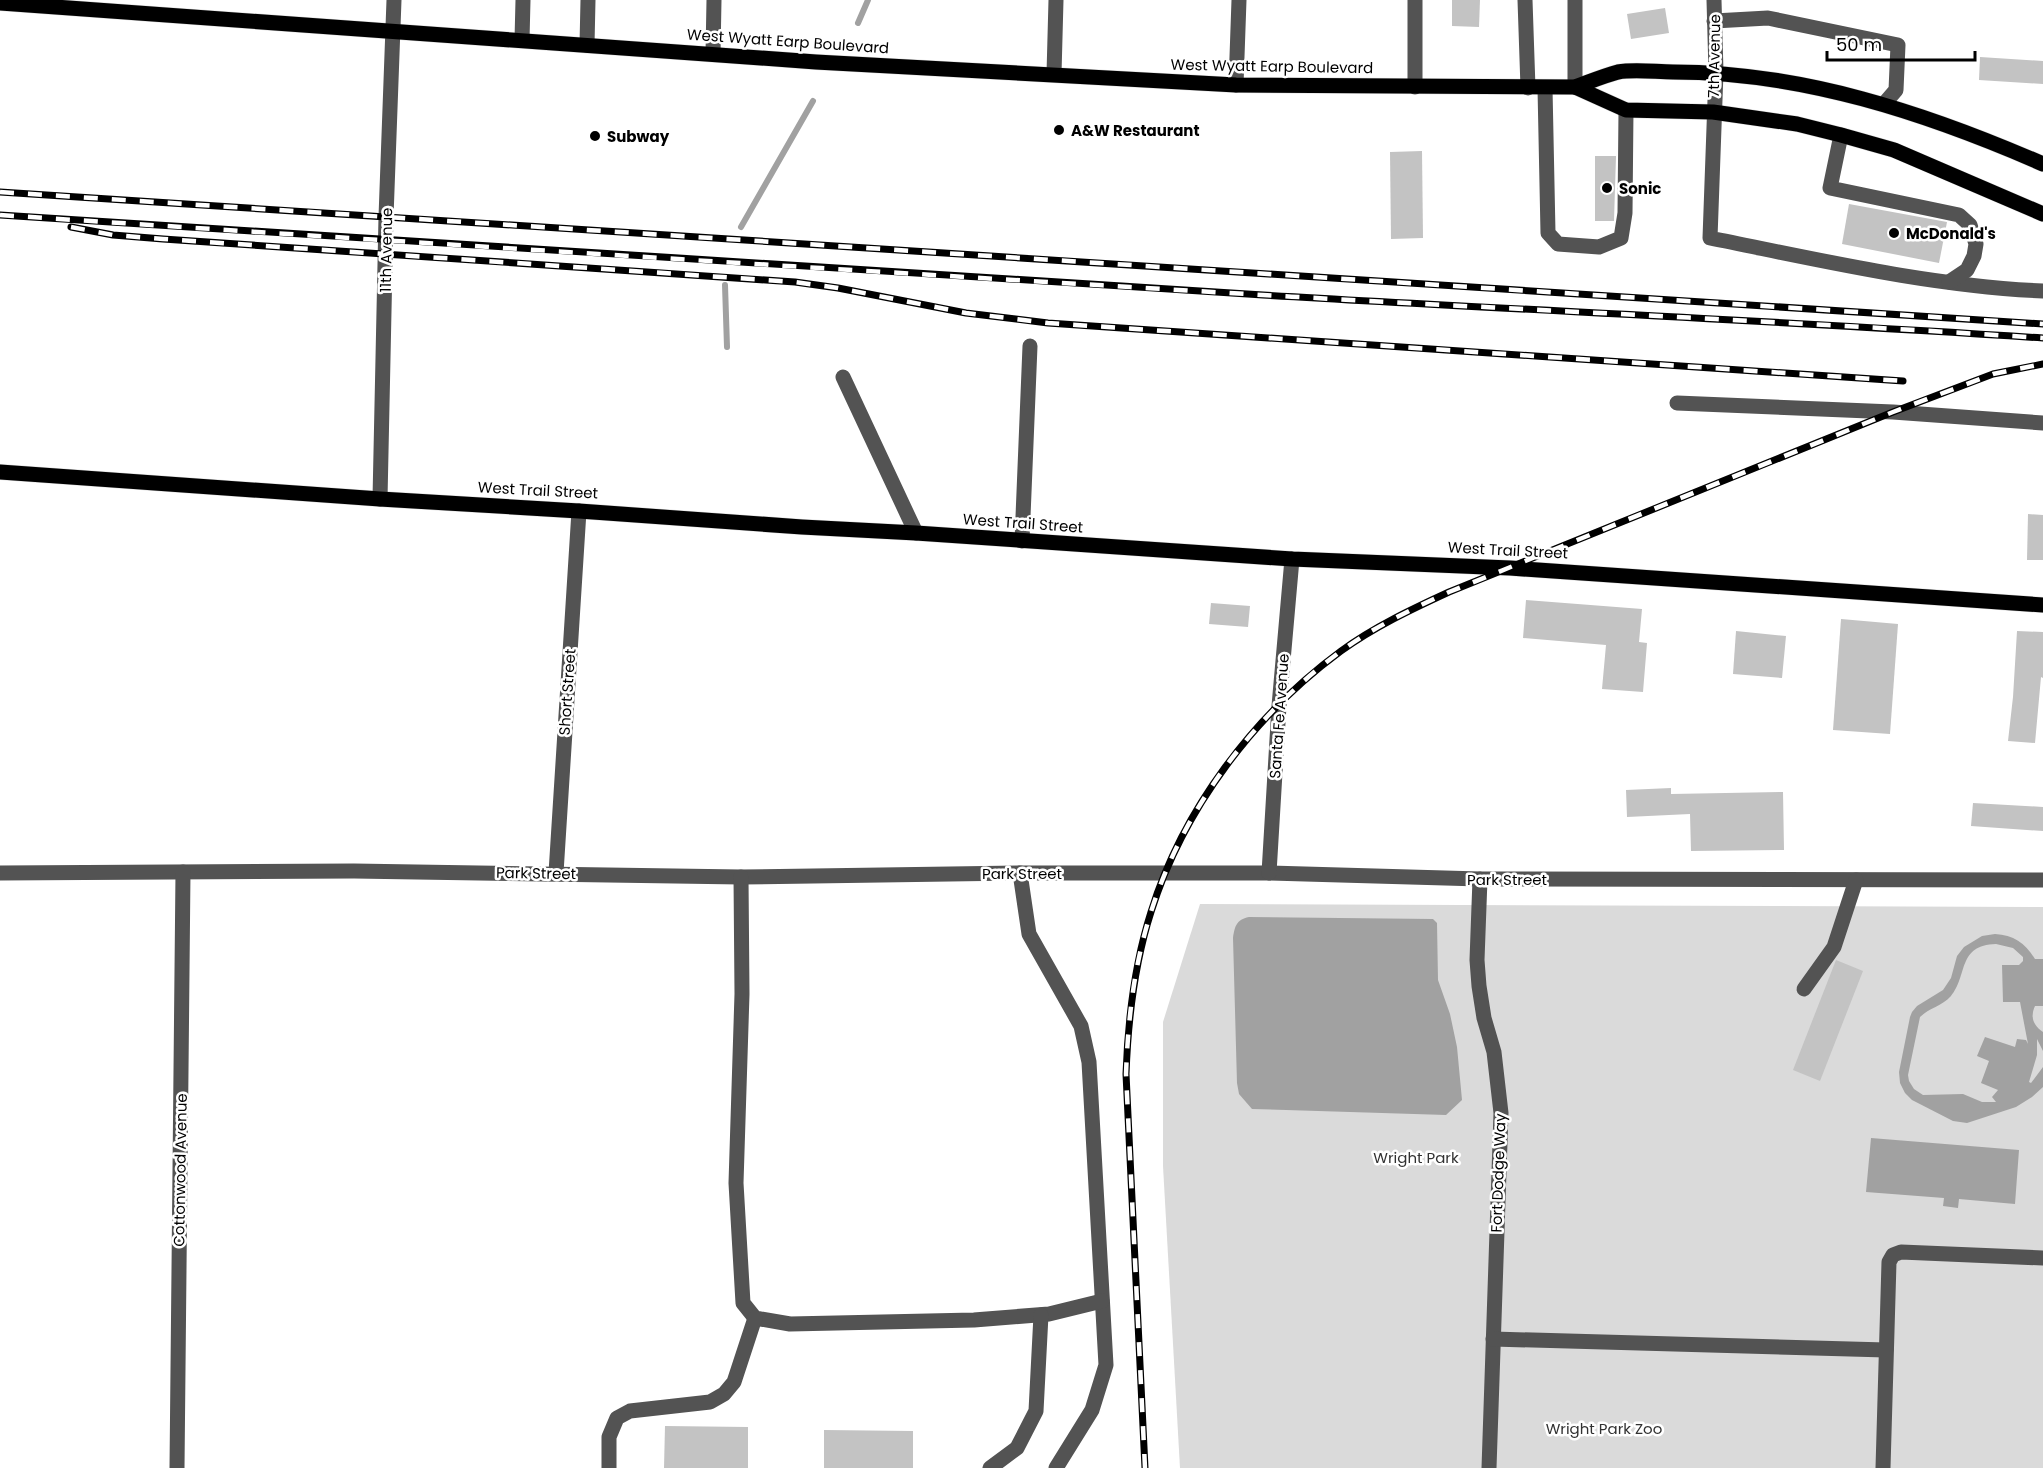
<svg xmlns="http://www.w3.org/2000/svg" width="2043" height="1468" font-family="Poppins,sans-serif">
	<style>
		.green { fill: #dadada }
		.water { fill: #a1a1a1; fill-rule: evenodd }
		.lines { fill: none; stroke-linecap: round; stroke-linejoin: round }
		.stream { stroke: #a1a1a1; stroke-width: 6 }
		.building { fill: #c3c3c3 }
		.major-casing { stroke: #dbdbdb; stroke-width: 16 }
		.minor { stroke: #535353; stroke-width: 15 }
		.major { stroke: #000; stroke-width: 15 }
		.rail-casing { stroke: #000; stroke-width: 7 }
		.rail { stroke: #fff; stroke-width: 4.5; stroke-dasharray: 14; stroke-linecap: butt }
		.poi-dot { fill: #000; stroke: #fff; stroke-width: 2 }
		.labels { text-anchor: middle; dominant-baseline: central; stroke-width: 5; stroke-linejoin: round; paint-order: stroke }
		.street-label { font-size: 15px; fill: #000; stroke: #fff }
		.poi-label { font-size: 15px; font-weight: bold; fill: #000; stroke: #fff; text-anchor: start }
		.park-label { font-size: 15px; fill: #313131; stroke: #fff }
	</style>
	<rect width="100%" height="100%" fill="#fff"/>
	<!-- green -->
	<path class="green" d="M 1200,904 L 2043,907 L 2043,1468 L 1180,1468 L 1163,1166 L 1163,1022 Z"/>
	<!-- water -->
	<g class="water">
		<path d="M 1249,917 L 1433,919 L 1437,923 L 1438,980 L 1450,1014 L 1457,1047 L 1462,1100 L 1446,1115 L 1252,1109 L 1239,1094 L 1237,1083 L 1233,938 C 1235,926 1236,920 1249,917 Z"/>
		<path d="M 1995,934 C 2014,935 2026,944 2035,959 L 2043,959 L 2043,1006 L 2035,1006 C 2030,1017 2033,1025 2043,1032 L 2043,1051 L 2037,1039 L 2037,1055 L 2029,1082 L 2031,1083 L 2043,1067 L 2043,1087 L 2032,1097 L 2016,1107 L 1967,1123 L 1953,1121 L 1912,1100 L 1905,1093 L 1900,1083 L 1899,1072 L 1910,1017 L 1912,1012 L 1917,1006 L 1943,990 L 1951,978 L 1957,956 L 1964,947 L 1982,936 ZM 1996,944 L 2013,948 L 2023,957 L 2023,961 L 2019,965 L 2002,965 L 2003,1002 L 2020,1002 L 2028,1044 L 2026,1040 L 2017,1039 L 2015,1047 L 1985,1037 L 1977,1056 L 1989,1061 L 1981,1083 L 1998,1090 L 1992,1097 L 1996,1102 L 1982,1102 L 1963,1094 L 1923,1095 L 1914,1089 L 1909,1081 L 1908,1075 L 1920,1017 C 1929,1008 1942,1006 1951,996 C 1968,976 1957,945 1996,944 Z"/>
		<path d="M 1871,1138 L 2019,1150 L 2015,1204 L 1959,1199 L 1958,1208 L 1943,1206 L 1944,1198 L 1866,1192 Z"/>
	</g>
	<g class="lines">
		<!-- stream -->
		<g class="stream">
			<path d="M 858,23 L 868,0"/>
			<path d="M 741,227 L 813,101"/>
			<path d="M 725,285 L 727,347"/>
		</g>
	</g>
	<!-- building -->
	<g class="building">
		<path d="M 1452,0 L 1480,0 L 1479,27 L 1452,26 Z"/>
		<path d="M 1665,8 L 1669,33 L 1631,39 L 1627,14 Z"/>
		<path d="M 1980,57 L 2043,61 L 2043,84 L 1979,80 Z"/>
		<path d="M 1422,151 L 1423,238 L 1391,239 L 1390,152 Z"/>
		<path d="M 1595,156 L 1616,156 L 1614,221 L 1595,221 Z"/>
		<path d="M 1849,204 L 1947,222 L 1939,263 L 1842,244 Z"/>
		<path d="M 2028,514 L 2043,515 L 2043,560 L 2027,560 Z"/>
		<path d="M 1526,600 L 1642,609 L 1639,642 L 1647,643 L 1643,692 L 1602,689 L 1606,645 L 1523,638 Z"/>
		<path d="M 1211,603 L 1250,606 L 1248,627 L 1209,624 Z"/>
		<path d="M 1841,619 L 1898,624 L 1890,734 L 1833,730 Z"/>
		<path d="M 1736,631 L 1786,636 L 1782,678 L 1733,674 Z"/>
		<path d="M 2017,631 L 2043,632 L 2043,678 L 2041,677 L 2035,743 L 2008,741 L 2013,697 Z"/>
		<path d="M 1671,788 L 1671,794 L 1783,792 L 1784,850 L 1691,851 L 1690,814 L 1627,817 L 1626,790 Z"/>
		<path d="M 1973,803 L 2043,807 L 2043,831 L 1971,826 Z"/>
		<path d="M 1836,960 L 1863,971 L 1820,1081 L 1793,1070 Z"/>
		<path d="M 665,1426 L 748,1427 L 748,1468 L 664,1468 Z"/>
		<path d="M 824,1430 L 913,1431 L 913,1468 L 824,1468 Z"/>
	</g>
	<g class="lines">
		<!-- major casing -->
		<g class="major-casing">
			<g id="major">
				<path d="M 0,3 L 816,62 L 1236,85 L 1575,87 C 1589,82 1603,76 1618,72 C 1635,69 1656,72 1673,72 C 1802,72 1926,113 2043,164"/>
				<path d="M 1575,87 L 1626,110 L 1713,112 L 1797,124 L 1841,135 L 1894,150 L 2043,214"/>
				<path d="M 0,472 L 380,499 L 579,511 L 802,527 L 916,533 L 1292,559 L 1510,568 L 2043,605"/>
			</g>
		</g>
		<!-- minor -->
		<g class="minor">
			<path d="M 1415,0 L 1415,87"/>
			<path d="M 1525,0 L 1528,88"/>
			<path d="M 1714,0 L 1716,72 L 1710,238 C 1820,260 1930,286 2043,291"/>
			<path d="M 1714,21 L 1768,18 L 1898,45 L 1896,90 L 1884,104"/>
			<path d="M 522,40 L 523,0"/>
			<path d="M 587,45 L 588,0"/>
			<path d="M 713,54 L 714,0"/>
			<path d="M 1054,74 L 1056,0"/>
			<path d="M 1236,85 L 1239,0"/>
			<path d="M 1575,87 L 1575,0"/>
			<path d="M 1545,88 L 1548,233 L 1558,244 L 1599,247 L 1621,238 L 1625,213 L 1626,110"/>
			<path d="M 1841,135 L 1830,188 L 1959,215 L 1970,225 L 1976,244 L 1974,256 L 1967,270 L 1949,282"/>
			<path d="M 843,377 L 916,533"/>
			<path d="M 1677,403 L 1893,412 L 2043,423"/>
			<path d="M 380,499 L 386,217 L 394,0"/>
			<path d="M 1022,541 L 1030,346"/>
			<path d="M 0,873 L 354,871 L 741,877 L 1020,873 L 1269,873 L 1480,879 L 2043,880"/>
			<path d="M 556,873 L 579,511"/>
			<path d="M 1020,873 L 1029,934 L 1081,1026 L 1089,1062 L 1106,1365 L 1092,1410 L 1056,1468"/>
			<path d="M 1269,873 L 1279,706 L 1292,559"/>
			<path d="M 741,877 L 742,994 L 736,1183 L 743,1303 L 755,1318 L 790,1324 L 974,1320 L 1049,1314 L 1102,1301"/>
			<path d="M 1480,879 L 1477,960 L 1479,986 L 1484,1018 L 1494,1052 L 1501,1113 L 1489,1468"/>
			<path d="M 1804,989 L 1834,947 L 1856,880"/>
			<path d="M 1493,1339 L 1886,1350"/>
			<path d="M 177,1468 L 183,872"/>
			<path d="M 609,1468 L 609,1437 L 617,1418 L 630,1411 L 710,1402 L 724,1394 L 734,1382 L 755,1318"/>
			<path d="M 990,1468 L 1017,1448 L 1036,1411 L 1041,1315"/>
			<path d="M 1883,1468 L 1889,1262 L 1893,1255 L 1901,1252 L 2043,1258"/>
		</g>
		<!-- major -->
		<use href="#major" class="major"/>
		<!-- rail casing -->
		<g class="rail-casing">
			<g id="rail">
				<path d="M 0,192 L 2043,324"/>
				<path d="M 0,215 C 421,243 842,270 1263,295 C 1523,310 1783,321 2043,338"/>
				<path d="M 71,227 L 113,235 L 163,239 L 795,282 L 838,288 L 966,313 L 1048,323 L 1903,381"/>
				<path d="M 1145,1468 L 1126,1074 C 1128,1019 1134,965 1151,912 C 1183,809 1254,715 1341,651 C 1374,627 1412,609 1449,592 L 1893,412 L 1993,374 L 2043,364"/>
			</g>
		</g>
		<!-- rail -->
		<use href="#rail" class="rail"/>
	</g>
	<!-- markers -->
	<g class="poi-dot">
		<circle cx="1059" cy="130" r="6"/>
		<circle cx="595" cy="136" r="6"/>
		<circle cx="1607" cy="188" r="6"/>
		<circle cx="1894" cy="233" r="6"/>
	</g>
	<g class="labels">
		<!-- street labels -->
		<g class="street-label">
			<text transform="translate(788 41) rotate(4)">West Wyatt Earp Boulevard</text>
			<text transform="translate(1714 56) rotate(-89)">7th Avenue</text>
			<text transform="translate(1272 66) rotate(1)">West Wyatt Earp Boulevard</text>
			<text transform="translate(386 250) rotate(-89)">11th Avenue</text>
			<text transform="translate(538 490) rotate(3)">West Trail Street</text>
			<text transform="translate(1023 523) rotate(4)">West Trail Street</text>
			<text transform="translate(1508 550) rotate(3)">West Trail Street</text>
			<text transform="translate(567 692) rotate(-86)">Short Street</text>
			<text transform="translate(1279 716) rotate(-86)">Santa Fe Avenue</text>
			<text transform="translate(536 873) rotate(1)">Park Street</text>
			<text x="1022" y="873">Park Street</text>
			<text x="1507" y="879">Park Street</text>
			<text transform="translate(180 1170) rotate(-89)">Cottonwood Avenue</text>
			<text transform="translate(1498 1173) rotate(-88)">Fort Dodge Way</text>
		</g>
		<!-- poi labels -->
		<g class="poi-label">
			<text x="1071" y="130">A&amp;W Restaurant</text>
			<text x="607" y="136">Subway</text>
			<text x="1619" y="188">Sonic</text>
			<text x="1906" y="233">McDonald's</text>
		</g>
		<!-- park labels -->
		<g class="park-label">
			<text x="1416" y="1157">Wright Park</text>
			<text x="1604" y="1428">Wright Park Zoo</text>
		</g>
	</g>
	<!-- scale -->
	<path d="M1827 51v9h148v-9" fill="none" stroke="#000000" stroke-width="3"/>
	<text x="1836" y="51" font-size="18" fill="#000000" stroke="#ffffff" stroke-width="4.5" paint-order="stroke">50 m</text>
</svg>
